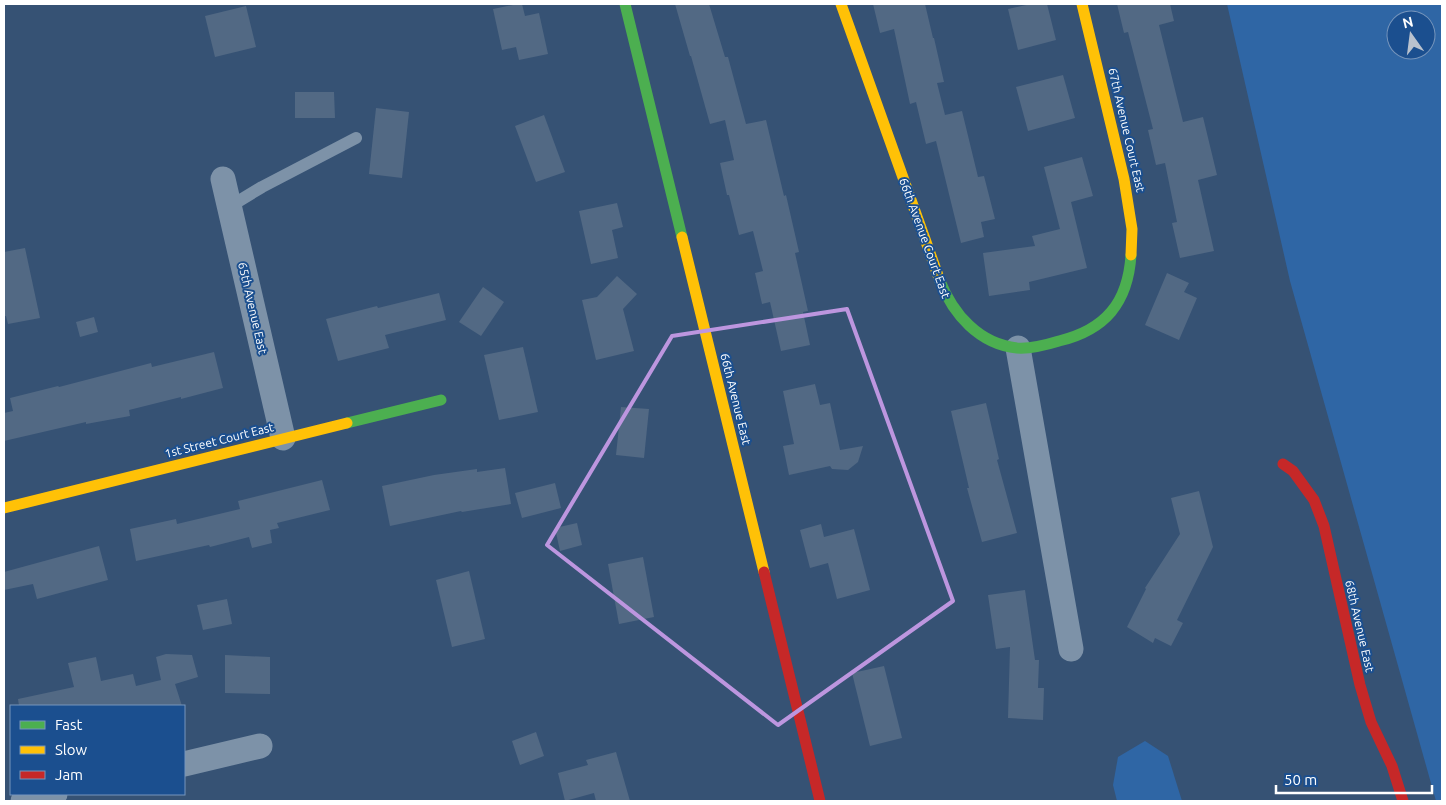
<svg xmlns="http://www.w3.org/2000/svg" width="1446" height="805" font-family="Ubuntu,sans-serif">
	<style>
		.green { fill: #2f66a5; fill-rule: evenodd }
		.building { fill: #526984 }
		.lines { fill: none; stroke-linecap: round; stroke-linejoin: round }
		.lane { stroke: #7d92a8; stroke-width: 12 }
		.street { stroke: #7d92a8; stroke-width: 25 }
		.fast { stroke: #4caf50; stroke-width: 11 }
		.slow { stroke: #ffc107; stroke-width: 11 }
		.jam { stroke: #c62828; stroke-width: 11 }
		.marked { fill: none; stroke: #bd96df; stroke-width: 4; stroke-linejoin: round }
		.labels { text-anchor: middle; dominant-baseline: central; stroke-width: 4; stroke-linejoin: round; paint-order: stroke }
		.street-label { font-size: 12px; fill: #fff; stroke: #1b4f8f }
	</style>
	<rect width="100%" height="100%" fill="#365274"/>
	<!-- green -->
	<g class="green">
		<path d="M 1227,4 L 1442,4 L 1442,801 L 1436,801 L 1290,281 ZM 1396,20 L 1426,20 L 1426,50 L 1396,50 Z"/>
		<path d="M 1145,741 L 1168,756 L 1182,801 L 1117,801 L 1113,785 L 1118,757 Z"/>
	</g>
	<!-- building -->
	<g class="building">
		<path d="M 518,4 L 522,4 L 525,16 L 539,13 L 548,54 L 519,60 L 516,47 L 502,50 L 493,9 Z"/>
		<path d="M 675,4 L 709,4 L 725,57 L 728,57 L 746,124 L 766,120 L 784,196 L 786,195 L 799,252 L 795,253 L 808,311 L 803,312 L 810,345 L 781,351 L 770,302 L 762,304 L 755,273 L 763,271 L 753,231 L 739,235 L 729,195 L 727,195 L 720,163 L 734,160 L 725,120 L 710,124 L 691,56 L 690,56 Z"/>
		<path d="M 873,4 L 925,4 L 933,38 L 934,38 L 944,82 L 937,83 L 945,115 L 962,111 L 978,177 L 984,176 L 995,219 L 981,222 L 984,237 L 961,243 L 936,141 L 926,144 L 916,102 L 910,104 L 894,29 L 880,33 Z"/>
		<path d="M 1031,4 L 1047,4 L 1056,40 L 1018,50 L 1008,9 Z"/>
		<path d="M 1117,4 L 1170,4 L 1174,21 L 1159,25 L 1183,122 L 1203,117 L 1217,175 L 1198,180 L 1214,251 L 1180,258 L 1172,223 L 1177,222 L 1165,163 L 1156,165 L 1148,130 L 1153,129 L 1128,32 L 1124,33 Z"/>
		<path d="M 246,6 L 256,47 L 215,57 L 205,16 Z"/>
		<path d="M 1063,75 L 1075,118 L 1028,131 L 1016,87 Z"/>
		<path d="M 295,92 L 334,92 L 335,118 L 295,118 Z"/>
		<path d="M 376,108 L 409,112 L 402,178 L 369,174 Z"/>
		<path d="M 544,115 L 565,172 L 536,182 L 515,126 Z"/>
		<path d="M 1082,157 L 1093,196 L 1071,202 L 1087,268 L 1029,282 L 1030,290 L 989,296 L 983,253 L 1035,246 L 1032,236 L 1060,229 L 1044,167 Z"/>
		<path d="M 617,203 L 623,227 L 612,230 L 618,258 L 591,264 L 579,211 Z"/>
		<path d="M 25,248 L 40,318 L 8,324 L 6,316 L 4,316 L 4,252 Z"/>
		<path d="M 1167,273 L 1189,283 L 1184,292 L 1197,298 L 1179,340 L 1145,325 Z"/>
		<path d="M 617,276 L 637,294 L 623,309 L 634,351 L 596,360 L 582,300 L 597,297 Z"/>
		<path d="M 483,287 L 504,302 L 481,336 L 459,322 Z"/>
		<path d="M 439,293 L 446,320 L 385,335 L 389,348 L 338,361 L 326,319 L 377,306 L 378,308 Z"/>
		<path d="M 94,317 L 98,332 L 80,337 L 76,322 Z"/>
		<path d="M 523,347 L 538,412 L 499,420 L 484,355 Z"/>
		<path d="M 214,352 L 223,388 L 181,399 L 181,397 L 129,410 L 130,416 L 86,424 L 86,422 L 4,441 L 4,413 L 13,411 L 10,398 L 58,386 L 59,387 L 151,363 L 152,367 Z"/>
		<path d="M 815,384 L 820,405 L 830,403 L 840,450 L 863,446 L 858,462 L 848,470 L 832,469 L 830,466 L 789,475 L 783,446 L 794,444 L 783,391 Z"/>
		<path d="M 986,403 L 999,459 L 997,460 L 1017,533 L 982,542 L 967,488 L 969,488 L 951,411 Z"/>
		<path d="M 621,407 L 649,409 L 644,458 L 616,455 Z"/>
		<path d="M 505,468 L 511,504 L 462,512 L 461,511 L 390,526 L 382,486 L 434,475 L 477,469 L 477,472 Z"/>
		<path d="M 322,480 L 330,510 L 277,523 L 279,528 L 270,530 L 272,543 L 252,548 L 249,537 L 210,547 L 209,545 L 136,561 L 130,529 L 176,519 L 177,524 L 240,509 L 238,501 Z"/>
		<path d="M 555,483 L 561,508 L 522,518 L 515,493 Z"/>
		<path d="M 1199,491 L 1213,547 L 1177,620 L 1183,623 L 1171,646 L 1155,638 L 1153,643 L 1127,627 L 1146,589 L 1145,588 L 1180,534 L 1171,498 Z"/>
		<path d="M 577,523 L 582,545 L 560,551 L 555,528 Z"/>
		<path d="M 821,524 L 824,537 L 854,529 L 870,590 L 837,599 L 828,563 L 810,568 L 800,530 Z"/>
		<path d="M 99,546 L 108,580 L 37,599 L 33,584 L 4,590 L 4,572 Z"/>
		<path d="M 643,557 L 654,617 L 619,624 L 608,564 Z"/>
		<path d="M 469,571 L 485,639 L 452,647 L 436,580 Z"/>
		<path d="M 1025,590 L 1035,660 L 1039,660 L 1038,688 L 1044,688 L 1043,720 L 1008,718 L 1010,647 L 996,649 L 988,595 Z"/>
		<path d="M 227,599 L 232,624 L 203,630 L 197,605 Z"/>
		<path d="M 166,654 L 192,655 L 198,677 L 175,684 L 182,706 L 19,706 L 18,699 L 74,687 L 68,663 L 96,657 L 101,681 L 133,674 L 136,686 L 161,680 L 156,657 Z"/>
		<path d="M 225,655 L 270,657 L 270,694 L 225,693 Z"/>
		<path d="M 884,666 L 902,738 L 870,746 L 852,673 Z"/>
		<path d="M 536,732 L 544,756 L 520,765 L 512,741 Z"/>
		<path d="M 616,752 L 630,801 L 596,801 L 594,793 L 565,801 L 558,773 L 588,765 L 586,760 Z"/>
	</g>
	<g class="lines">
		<!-- lane -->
		<path class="lane" d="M 229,207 L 262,187 L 356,138"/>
		<!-- street -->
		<g class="street">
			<path d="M 223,179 L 283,438"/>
			<path d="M 1018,348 L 1071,649"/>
			<path d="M 184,764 L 260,746"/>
			<path d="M 23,801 L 55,794"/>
		</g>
		<!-- fast -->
		<g class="fast">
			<path d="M 625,4 L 682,237"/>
			<path d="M 940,281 C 953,314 979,344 1017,348 C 1031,349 1046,345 1059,341 C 1105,330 1128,303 1131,255"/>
			<path d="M 347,423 L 441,400"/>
		</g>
		<!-- slow -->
		<g class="slow">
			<path d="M 841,4 L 940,281"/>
			<path d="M 1082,4 L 1124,179 L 1132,229 L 1131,255"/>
			<path d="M 682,237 L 764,572"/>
			<path d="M 4,508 L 347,423"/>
		</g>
		<!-- jam -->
		<g class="jam">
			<path d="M 1283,464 L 1293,471 L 1314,500 L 1324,526 L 1360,685 L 1371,722 L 1392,766 L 1403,801"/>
			<path d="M 764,572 L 820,801"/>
		</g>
	</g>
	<!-- marked area -->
	<path class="marked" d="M 847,309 L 953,601 L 778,725 L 547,545 L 672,336 Z"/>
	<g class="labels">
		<!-- street labels -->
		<g class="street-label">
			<text transform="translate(1127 130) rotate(77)">67th Avenue Court East</text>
			<text transform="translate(925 238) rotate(70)">66th Avenue Court East</text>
			<text transform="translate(253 308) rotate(77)">65th Avenue East</text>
			<text transform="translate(736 399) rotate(76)">66th Avenue East</text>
			<text transform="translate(219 440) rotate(-14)">1st Street Court East</text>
			<text transform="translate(1360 626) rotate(77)">68th Avenue East</text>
		</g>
	</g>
	<!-- border -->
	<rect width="1446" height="805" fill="none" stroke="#ffffff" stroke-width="10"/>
	<!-- legend -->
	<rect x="10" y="705" width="175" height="90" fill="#1b4f8f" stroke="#7695bc"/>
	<rect x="20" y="721" width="25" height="8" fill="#4caf50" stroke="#7695bc"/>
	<text x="55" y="730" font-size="15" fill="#ffffff">Fast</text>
	<rect x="20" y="746" width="25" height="8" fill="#ffc107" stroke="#7695bc"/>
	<text x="55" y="755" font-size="15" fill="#ffffff">Slow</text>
	<rect x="20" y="771" width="25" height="8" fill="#c62828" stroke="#7695bc"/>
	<text x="55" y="780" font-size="15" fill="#ffffff">Jam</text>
	<!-- north arrow -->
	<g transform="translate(1411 35) rotate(346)"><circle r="24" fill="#1b4f8f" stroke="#7695bc"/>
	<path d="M0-4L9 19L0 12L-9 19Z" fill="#b9c2ce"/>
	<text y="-8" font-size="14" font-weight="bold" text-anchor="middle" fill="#ffffff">N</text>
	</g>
	<!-- scale -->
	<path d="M1276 785v8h156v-8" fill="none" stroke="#ffffff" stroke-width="2.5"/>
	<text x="1284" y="785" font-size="15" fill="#ffffff" stroke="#1b4f8f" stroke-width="4" paint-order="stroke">50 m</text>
</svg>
